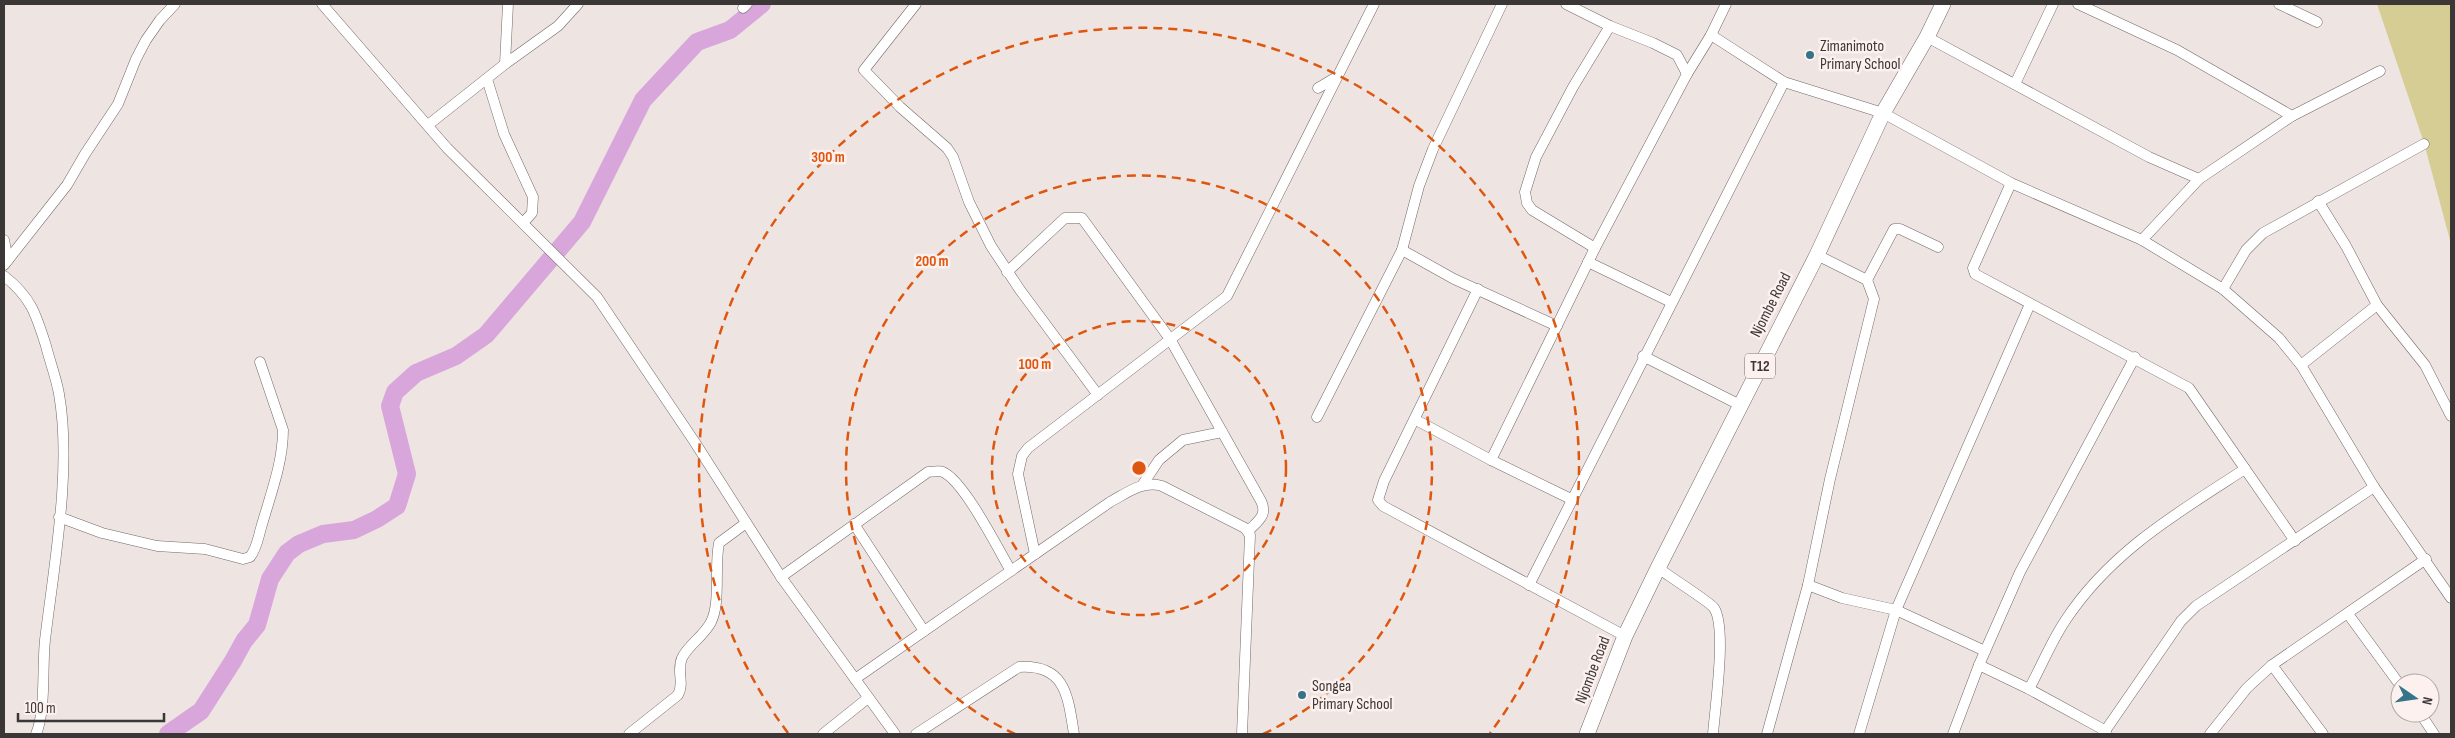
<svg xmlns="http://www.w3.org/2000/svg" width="2455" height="738" font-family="'Sofia Sans Condensed',sans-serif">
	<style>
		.green { fill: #d6cd95 }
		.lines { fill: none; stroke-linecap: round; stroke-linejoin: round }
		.river { stroke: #d8a6db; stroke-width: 18 }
		.minor-casing { stroke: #726967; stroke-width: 11 }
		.highway-casing { stroke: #726967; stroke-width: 16 }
		.minor { stroke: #fff; stroke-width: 10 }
		.highway { stroke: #fff; stroke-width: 15 }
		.ring { fill: none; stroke: #df570e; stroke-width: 2.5; stroke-dasharray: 9 6 }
		.poi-dot { fill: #357489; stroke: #fcf1ef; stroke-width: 2 }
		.labels { text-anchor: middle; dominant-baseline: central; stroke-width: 5; stroke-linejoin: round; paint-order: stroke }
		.shield { fill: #fcf1ef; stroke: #756f6e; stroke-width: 1 }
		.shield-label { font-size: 15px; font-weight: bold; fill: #3b3736 }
		.poi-label { font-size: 16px; fill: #3b3736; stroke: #fcf1ef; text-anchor: start }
		.street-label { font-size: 16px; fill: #3b3736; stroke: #fcf1ef }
		.centre { fill: #df570e; stroke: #fcf1ef; stroke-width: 2.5 }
		.ring-label { font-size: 15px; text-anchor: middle; font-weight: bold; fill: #df570e; stroke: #fcf1ef; stroke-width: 5; stroke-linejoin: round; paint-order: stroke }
	</style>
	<rect width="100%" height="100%" fill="#eee4e2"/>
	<!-- green -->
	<path class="green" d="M 2377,4 L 2451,4 L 2451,244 L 2424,143 Z"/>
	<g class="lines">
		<!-- river -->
		<path class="river" d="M 168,734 L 201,711 L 233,661 L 244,641 L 257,625 L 270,579 L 287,553 L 299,544 L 323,534 L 354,530 L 377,519 L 397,506 L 407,474 L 390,406 L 395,392 L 416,373 L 456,356 L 486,335 L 582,222 L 643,100 L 697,42 L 730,30 L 762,4"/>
		<!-- minor casing -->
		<g class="minor-casing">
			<g id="minor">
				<path d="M 322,4 L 447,148 L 597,297 L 694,441 L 781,577 L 895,734"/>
				<path d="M 916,4 L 864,70 L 900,107 L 947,148 L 953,157 L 969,202 L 991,246 L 1020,290 L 1098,395"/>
				<path d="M 1566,4 L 1610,26 L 1653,43 L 1677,55 L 1687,74"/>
				<path d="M 2078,4 L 2177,50 L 2292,116"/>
				<path d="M 2279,4 L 2317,22"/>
				<path d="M 743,8 L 747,4"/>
				<path d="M 1711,35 L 1784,82 L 1883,113 L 2011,183 L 2142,240 L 2223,289 L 2279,338 L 2301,365 L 2374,487 L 2451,598"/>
				<path d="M 1927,37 L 2149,157 L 2199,179"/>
				<path d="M 505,64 L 508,4"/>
				<path d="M 487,79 L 504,134 L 533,197 L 532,213 L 523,223"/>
				<path d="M 2015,84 L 2053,4"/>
				<path d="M 1318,88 L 1335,78"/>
				<path d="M 428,125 L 505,64 L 558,26 L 578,4"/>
				<path d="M 2011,183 L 1973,268 L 1975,274 L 2189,388 L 2295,541"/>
				<path d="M 2318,201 L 2346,246 L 2377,305 L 2425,365 L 2451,416"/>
				<path d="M 4,240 L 8,260"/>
				<path d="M 2142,240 L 2199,179 L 2292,116 L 2380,71"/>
				<path d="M 1595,248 L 1532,210 L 1527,203 L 1525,192 L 1536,157 L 1573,87 L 1610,26"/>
				<path d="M 1402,250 L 1454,279 L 1557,326"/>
				<path d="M 1588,262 L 1671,302"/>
				<path d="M 4,265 L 67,185 L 85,154 L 118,104 L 136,59 L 146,40 L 160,20 L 175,4"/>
				<path d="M 1007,272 L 1065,218 L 1082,218 L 1170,339 L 1261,501 C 1268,515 1258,521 1248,531"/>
				<path d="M 4,276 C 31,297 36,314 46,346 C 50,362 56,377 59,394 C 72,468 54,565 45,640 C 42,667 46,711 36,734"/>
				<path d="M 1867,280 L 1894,229 L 1900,229 L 1938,247"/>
				<path d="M 1478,289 L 1384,481 L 1378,500 L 1383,506 L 1625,636"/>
				<path d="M 2223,289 L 2246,250 L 2263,233 L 2424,144"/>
				<path d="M 1643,356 L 1740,405"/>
				<path d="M 2301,365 L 2377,305"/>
				<path d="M 1317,417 L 1402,250 L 1419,186 L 1433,149 L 1502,4"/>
				<path d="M 1416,420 L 1491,460 L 1571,499"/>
				<path d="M 1491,460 L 1595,248 L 1687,74 L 1711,35 L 1726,4"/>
				<path d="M 1143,484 L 1159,460 L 1183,440 L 1222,432"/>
				<path d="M 59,517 L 102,533 L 157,546 L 205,549 L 243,559 L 250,557 C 257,548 258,538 261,528 C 270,496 283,463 283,430 L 260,362"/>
				<path d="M 854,524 L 924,631"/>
				<path d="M 1035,554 L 1018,474 L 1022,456 L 1028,448 L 1227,296 L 1374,4"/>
				<path d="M 1658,568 C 1667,575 1710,602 1714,608 C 1727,627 1715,708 1713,734"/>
				<path d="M 781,577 L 928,472 C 932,472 939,470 943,472 C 964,481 998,549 1011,571"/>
				<path d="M 1529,585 L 1784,82"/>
				<path d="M 1808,585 L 1842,598 L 1896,610 L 1985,651"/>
				<path d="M 2348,614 L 2400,685"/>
				<path d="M 1979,665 L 2029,689 L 2106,731"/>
				<path d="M 2272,665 L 2323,734"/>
				<path d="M 855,679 L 1110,502 C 1127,493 1143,480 1162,486 L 1245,528 L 1250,535 L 1242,734"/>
				<path d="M 2029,689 C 2041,667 2051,642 2065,621 C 2110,552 2177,513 2245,469"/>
				<path d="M 2420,713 L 2434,734"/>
				<path d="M 629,734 L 678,695 C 685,682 676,672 682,658 C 688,645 704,636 711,622 C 721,602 714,568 719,543 L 746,523"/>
				<path d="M 823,734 L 868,698"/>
				<path d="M 916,734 L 1019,667 C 1066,664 1068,697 1074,734"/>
				<path d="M 1767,734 L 1808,585 L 1830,479 L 1874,299 L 1867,280 L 1817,255"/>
				<path d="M 1859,734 L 1896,610 L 2030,304"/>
				<path d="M 1953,734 L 1979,665 L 2020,572 L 2135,357"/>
				<path d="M 2103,734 L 2181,621 L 2196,606 L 2374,487"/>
				<path d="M 2210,734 L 2247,688 L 2272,665 L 2426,559"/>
			</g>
		</g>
		<!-- highway casing -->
		<g class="highway-casing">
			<path id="highway" d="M 1587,734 L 1625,636 L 1658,568 L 1817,255 L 1883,113 L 1927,37 L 1943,4"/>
		</g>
		<!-- minor -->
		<use href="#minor" class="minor"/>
		<!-- highway -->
		<use href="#highway" class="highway"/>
	</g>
	<!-- distance rings -->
	<g class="ring">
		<circle cx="1139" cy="468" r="147"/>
		<path d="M1015 734A293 293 0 1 1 1263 734"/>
		<path d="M788 733A440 440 0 1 1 1490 733"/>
	</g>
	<!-- markers -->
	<g class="poi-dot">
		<circle cx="1810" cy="55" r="5"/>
		<circle cx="1302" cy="695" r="5"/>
	</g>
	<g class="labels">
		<!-- shield labels -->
		<rect class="shield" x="1745" y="353.5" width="30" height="25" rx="4"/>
		<g class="shield-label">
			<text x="1760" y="366">T12</text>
		</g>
		<!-- poi labels -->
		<g class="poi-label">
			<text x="1820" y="46">Zimanimoto<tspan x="1820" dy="18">Primary School</tspan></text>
			<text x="1312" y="686">Songea<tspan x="1312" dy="18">Primary School</tspan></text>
		</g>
		<!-- street labels -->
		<g class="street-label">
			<text transform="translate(1771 305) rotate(-63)">Njombe Road</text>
			<text transform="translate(1593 670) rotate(-69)">Njombe Road</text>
		</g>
	</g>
	<circle cx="1139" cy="468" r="8" class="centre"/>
	<g class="ring-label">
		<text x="828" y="162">300 m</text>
		<text x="932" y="266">200 m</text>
		<text x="1035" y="369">100 m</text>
	</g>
	<!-- border -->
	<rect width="2455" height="738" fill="none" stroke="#3b3736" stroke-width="10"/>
	<!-- north arrow -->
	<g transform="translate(2415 698) rotate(103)"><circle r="24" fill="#fcf1ef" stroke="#afa7a5"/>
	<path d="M0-4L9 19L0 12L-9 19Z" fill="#357489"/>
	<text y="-8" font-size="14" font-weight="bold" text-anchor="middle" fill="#3b3736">N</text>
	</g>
	<!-- scale -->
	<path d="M18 713v8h146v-8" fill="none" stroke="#3b3736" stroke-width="2.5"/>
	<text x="25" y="713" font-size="15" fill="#3b3736" stroke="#fcf1ef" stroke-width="4" paint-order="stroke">100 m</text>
</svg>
